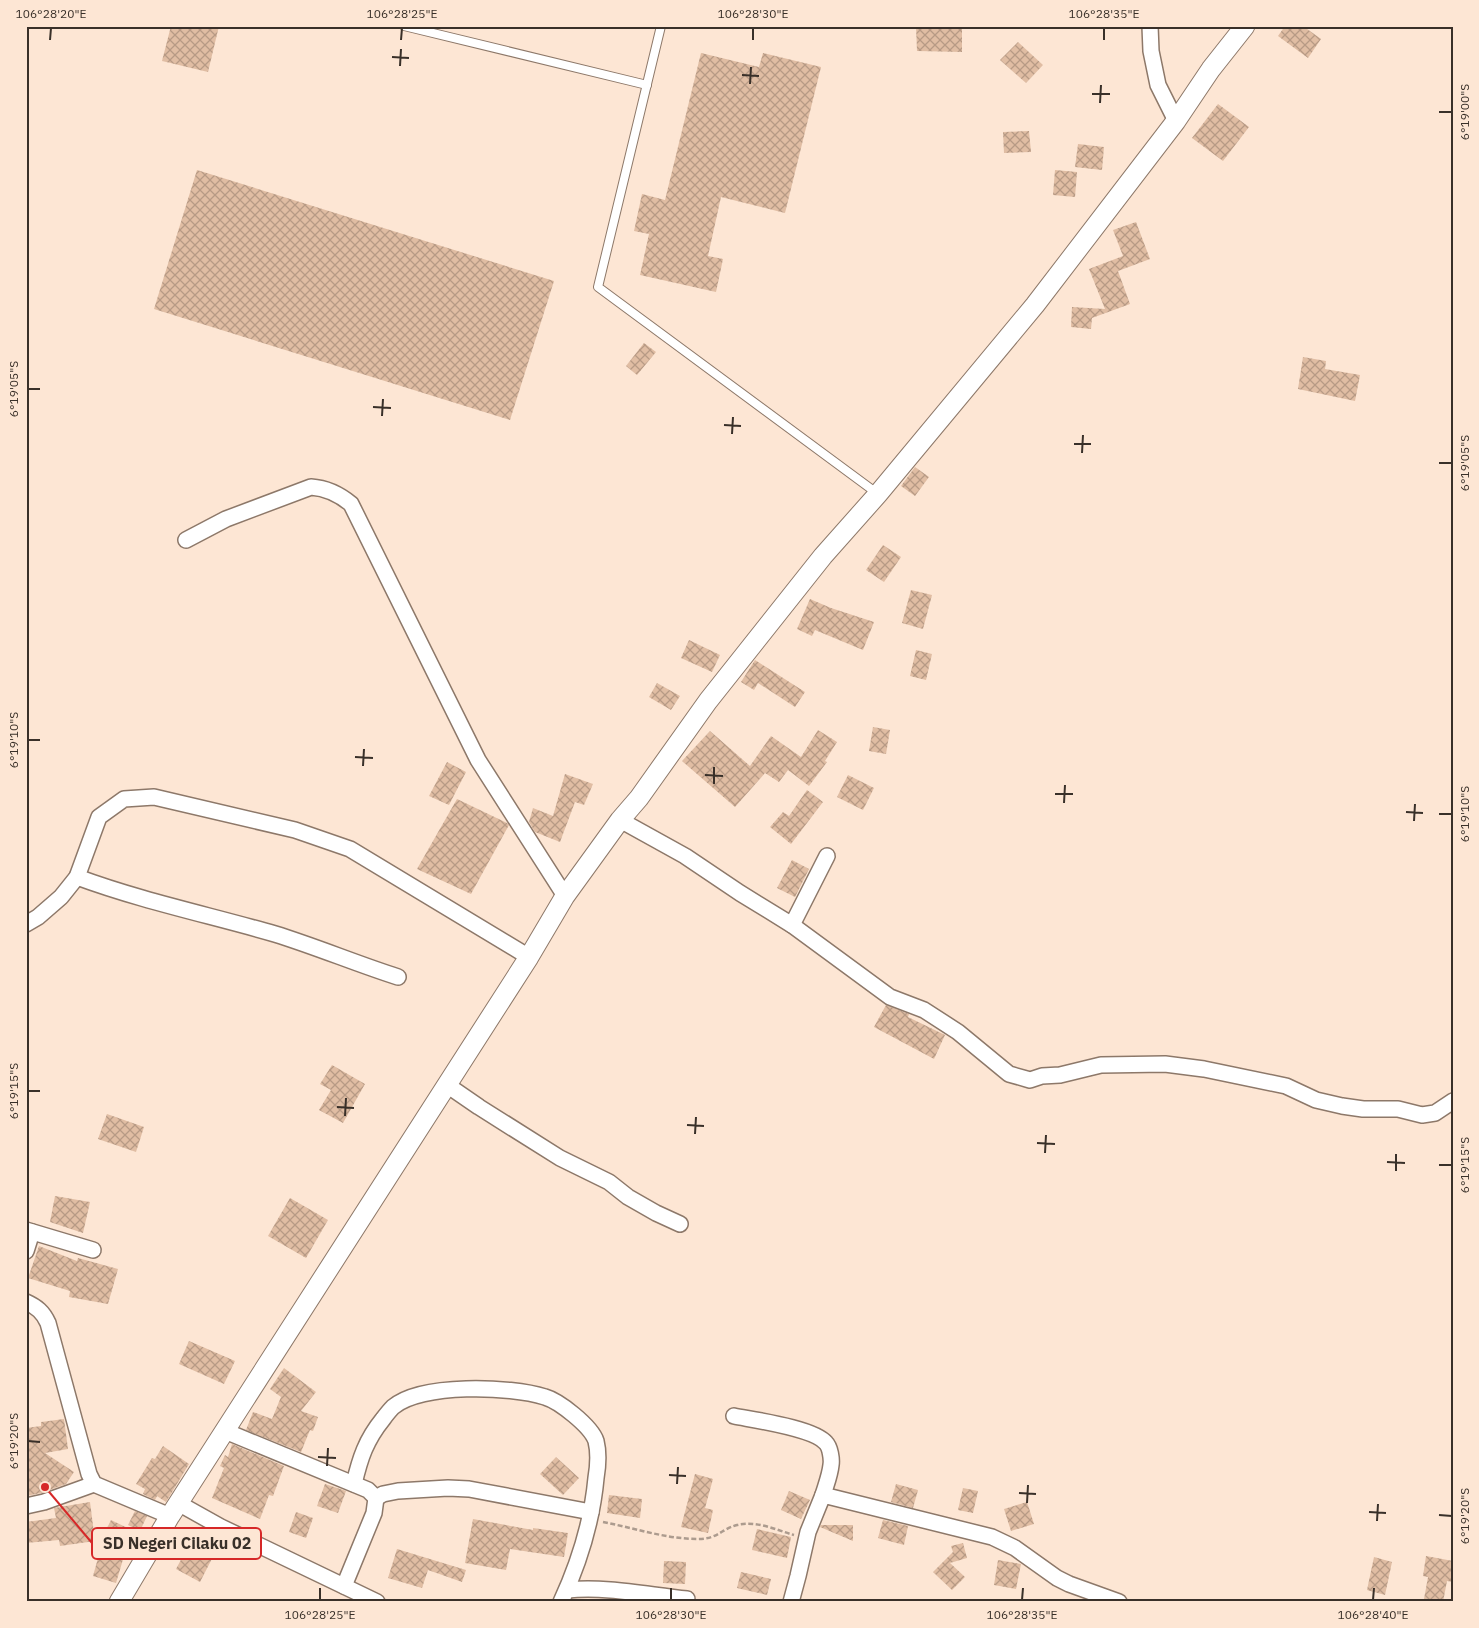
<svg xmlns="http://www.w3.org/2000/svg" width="1479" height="1628" font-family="'IBM Plex Sans',sans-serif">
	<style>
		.building { fill: url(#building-cross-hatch) }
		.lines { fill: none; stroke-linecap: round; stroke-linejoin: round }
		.service-casing { stroke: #8d7869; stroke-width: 10 }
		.minor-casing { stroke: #8d7869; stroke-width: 18 }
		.tertiary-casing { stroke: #8d7869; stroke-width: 21 }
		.path { stroke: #ac9b8e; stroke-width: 2.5; stroke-dasharray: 5 2.5; stroke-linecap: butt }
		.service { stroke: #fff; stroke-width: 8 }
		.minor { stroke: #fff; stroke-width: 15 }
		.tertiary { stroke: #fff; stroke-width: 19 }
		.ticks { fill: none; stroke: #393029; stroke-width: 2 }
		.leader { fill: none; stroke: #d62828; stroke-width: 2 }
		.callout-dot { fill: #d62828; stroke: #fde6d4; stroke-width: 2 }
		.callout { fill: #fde6d4; stroke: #d62828; stroke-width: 2 }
		.callout-label { font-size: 16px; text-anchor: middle; font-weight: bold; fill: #393029 }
		.neatline { fill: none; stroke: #393029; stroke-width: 2 }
		.ticks-label { font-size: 12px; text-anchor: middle; fill: #393029 }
	</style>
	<defs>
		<pattern id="building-cross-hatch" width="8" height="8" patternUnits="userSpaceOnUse" patternTransform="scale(1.25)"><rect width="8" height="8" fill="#e0bda3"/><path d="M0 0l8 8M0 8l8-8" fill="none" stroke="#b79a85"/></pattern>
	</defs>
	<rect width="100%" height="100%" fill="#fde6d4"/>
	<!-- building -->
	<g class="building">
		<path d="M 171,26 L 219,26 L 208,72 L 162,61 Z"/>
		<path d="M 916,26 L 962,26 L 962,52 L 917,51 Z"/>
		<path d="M 1285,26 L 1303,26 L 1321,39 L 1308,58 L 1278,36 Z"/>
		<path d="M 1018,42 L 1043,65 L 1026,83 L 1000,60 Z"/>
		<path d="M 701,53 L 759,67 L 763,53 L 821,67 L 785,213 L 721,197 L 708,256 L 723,259 L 716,292 L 640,275 L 649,234 L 634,231 L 642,194 L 665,200 Z"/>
		<path d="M 1218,104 L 1249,127 L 1223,161 L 1192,138 Z"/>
		<path d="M 1029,131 L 1031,152 L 1004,153 L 1003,132 Z"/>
		<path d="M 1078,144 L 1104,147 L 1102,170 L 1075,167 Z"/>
		<path d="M 197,170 L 554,281 L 510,420 L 154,309 Z"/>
		<path d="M 1055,170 L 1077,172 L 1075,197 L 1053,195 Z"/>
		<path d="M 1136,222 L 1150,259 L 1118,271 L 1130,304 L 1092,318 L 1091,329 L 1071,327 L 1072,307 L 1105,309 L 1089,269 L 1123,256 L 1113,230 Z"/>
		<path d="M 644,343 L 656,352 L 637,375 L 626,366 Z"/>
		<path d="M 1303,357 L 1326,361 L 1325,369 L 1360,375 L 1355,401 L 1298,389 Z"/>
		<path d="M 915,467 L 929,477 L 915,496 L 901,486 Z"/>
		<path d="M 883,545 L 901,557 L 884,582 L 866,570 Z"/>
		<path d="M 911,590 L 932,595 L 923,629 L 902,623 Z"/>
		<path d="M 810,599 L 831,608 L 874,622 L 863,650 L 815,630 L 812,636 L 797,629 Z"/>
		<path d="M 689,640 L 720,655 L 712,672 L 681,658 Z"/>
		<path d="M 916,650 L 932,654 L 926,680 L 910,676 Z"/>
		<path d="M 755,660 L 805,692 L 795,707 L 758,683 L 754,690 L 741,682 Z"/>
		<path d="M 657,683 L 680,696 L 671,710 L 649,697 Z"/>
		<path d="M 873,727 L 890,730 L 886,754 L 869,751 Z"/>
		<path d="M 818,730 L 837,742 L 825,761 L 827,762 L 809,786 L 788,770 L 779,782 L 765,773 L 735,807 L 682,761 L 710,731 L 750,766 L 771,736 L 801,757 Z"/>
		<path d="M 447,762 L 466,772 L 449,805 L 429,796 Z"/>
		<path d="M 565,774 L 593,784 L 584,805 L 575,802 L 560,842 L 535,832 L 529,822 L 533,808 L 553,816 Z"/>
		<path d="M 848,775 L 874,788 L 863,810 L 837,797 Z"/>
		<path d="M 807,790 L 823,802 L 791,844 L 770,827 L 783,812 L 789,816 Z"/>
		<path d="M 457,799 L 507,823 L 509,825 L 471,894 L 417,869 Z"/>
		<path d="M 792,860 L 809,869 L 795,897 L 777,888 Z"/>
		<path d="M 886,1005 L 909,1014 L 908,1017 L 945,1035 L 934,1059 L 874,1027 Z"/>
		<path d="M 332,1065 L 365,1084 L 343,1123 L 319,1110 L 331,1090 L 320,1084 Z"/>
		<path d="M 107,1114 L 144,1127 L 136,1152 L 98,1139 Z"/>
		<path d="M 55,1196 L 90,1202 L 83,1233 L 50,1222 Z"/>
		<path d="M 290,1198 L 328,1220 L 306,1258 L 268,1236 Z"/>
		<path d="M 39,1246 L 77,1261 L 78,1258 L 118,1269 L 108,1304 L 69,1297 L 70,1291 L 28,1278 Z"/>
		<path d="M 189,1341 L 235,1361 L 224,1384 L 179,1364 Z"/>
		<path d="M 284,1368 L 316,1392 L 301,1411 L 318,1417 L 313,1431 L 310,1430 L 301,1452 L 246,1430 L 253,1412 L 272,1419 L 281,1397 L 270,1389 Z"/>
		<path d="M 64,1419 L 68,1449 L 45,1453 L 74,1472 L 66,1484 L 41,1493 L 26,1496 L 26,1428 L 41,1426 L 41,1422 Z"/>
		<path d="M 232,1444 L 284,1466 L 273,1496 L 269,1495 L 260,1519 L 212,1498 L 224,1468 L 220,1466 L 225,1455 L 228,1457 Z"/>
		<path d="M 163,1446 L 189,1464 L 166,1502 L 157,1496 L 155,1500 L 143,1494 L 145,1489 L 136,1484 L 152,1458 L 155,1459 Z"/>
		<path d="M 556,1457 L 579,1478 L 563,1495 L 540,1474 Z"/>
		<path d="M 695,1474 L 713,1479 L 705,1508 L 713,1510 L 708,1533 L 681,1527 Z"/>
		<path d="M 325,1484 L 346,1491 L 338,1513 L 317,1506 Z"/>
		<path d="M 896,1484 L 918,1490 L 913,1508 L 891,1502 Z"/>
		<path d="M 963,1488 L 978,1491 L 973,1513 L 958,1510 Z"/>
		<path d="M 789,1491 L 810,1500 L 801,1519 L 781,1510 Z"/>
		<path d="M 609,1495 L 642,1499 L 640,1518 L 607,1513 Z"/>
		<path d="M 90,1502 L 95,1541 L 60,1546 L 59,1540 L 26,1543 L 26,1522 L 56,1518 L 54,1508 Z"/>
		<path d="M 1027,1502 L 1034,1524 L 1011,1531 L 1004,1509 Z"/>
		<path d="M 135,1511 L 147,1516 L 140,1531 L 128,1525 Z"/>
		<path d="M 296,1512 L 313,1518 L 306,1538 L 289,1532 Z"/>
		<path d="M 473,1519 L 533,1530 L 533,1528 L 568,1533 L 564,1557 L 510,1549 L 506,1570 L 465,1563 Z"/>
		<path d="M 111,1520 L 134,1531 L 127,1546 L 116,1583 L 93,1576 L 103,1540 L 101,1540 Z"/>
		<path d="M 883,1520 L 908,1526 L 904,1545 L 878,1538 Z"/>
		<path d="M 821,1525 L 853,1525 L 853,1541 L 820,1527 Z"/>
		<path d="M 757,1529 L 791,1537 L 787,1558 L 752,1550 Z"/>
		<path d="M 193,1537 L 217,1549 L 200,1582 L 176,1569 Z"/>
		<path d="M 963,1543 L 967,1558 L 950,1563 L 965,1577 L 952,1590 L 933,1572 L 953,1552 L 951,1546 Z"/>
		<path d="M 397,1549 L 466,1570 L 462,1582 L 428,1570 L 422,1588 L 388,1578 Z"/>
		<path d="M 1426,1556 L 1453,1561 L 1453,1582 L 1447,1581 L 1443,1602 L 1424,1599 L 1428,1577 L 1423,1576 Z"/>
		<path d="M 1374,1557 L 1392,1562 L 1385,1595 L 1367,1590 Z"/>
		<path d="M 998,1560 L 1021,1564 L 1016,1589 L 994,1585 Z"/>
		<path d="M 664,1561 L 686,1562 L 685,1584 L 663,1583 Z"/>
		<path d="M 741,1572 L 771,1579 L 767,1595 L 737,1588 Z"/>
	</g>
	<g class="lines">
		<!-- service casing -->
		<g class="service-casing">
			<g id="service">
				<path d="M 404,26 L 647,85"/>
				<path d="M 661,26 L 598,287 L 878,494"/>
			</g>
		</g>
		<!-- minor casing -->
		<g class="minor-casing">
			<g id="minor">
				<path d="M 1150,26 L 1151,51 L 1158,85 L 1176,121"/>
				<path d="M 186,540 L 226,519 L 311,487 C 326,488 339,494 351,504 L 478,760 L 565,896"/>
				<path d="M 620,820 L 685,856 L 740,893 L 792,925 L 890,997 L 924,1010 L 958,1032 L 1009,1074 L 1030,1080 L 1042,1076 L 1060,1075 L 1101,1065 L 1165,1064 L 1204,1069 L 1286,1086 L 1316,1100 L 1342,1106 L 1363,1109 L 1398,1109 L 1422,1115 L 1435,1113 L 1453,1101"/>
				<path d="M 77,877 C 142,901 209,915 275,934 C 317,947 357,964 398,977"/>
				<path d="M 26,924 L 38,917 L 61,897 L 77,877 L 99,817 L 124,799 L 154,797 L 295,830 L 350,849 L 529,957"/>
				<path d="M 792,925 L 827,856"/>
				<path d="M 447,1085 L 479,1107 L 560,1158 L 609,1182 L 628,1197 L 656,1213 L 680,1224"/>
				<path d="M 26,1230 L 93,1250"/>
				<path d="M 26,1251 L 32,1232"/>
				<path d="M 26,1302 C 37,1307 43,1312 48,1323 L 89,1474 L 94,1484 L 170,1516"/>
				<path d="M 734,1416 C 754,1420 814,1428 826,1443 C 830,1447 832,1459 831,1465 C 830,1475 826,1485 823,1495"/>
				<path d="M 225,1431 L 368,1490 L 376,1498 L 374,1513 L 344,1586"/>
				<path d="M 354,1484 C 360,1458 366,1440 383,1419 C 386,1415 389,1411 393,1407 C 421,1383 510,1386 545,1397 C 559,1401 591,1426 596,1441 C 599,1453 598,1466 596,1478 C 592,1522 579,1563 561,1602"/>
				<path d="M 376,1498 L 383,1494 L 398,1491 L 448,1488 L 469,1489 L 591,1512"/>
				<path d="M 178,1503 L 221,1527 L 377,1602"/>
				<path d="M 26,1506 L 44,1502 L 94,1484"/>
				<path d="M 567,1590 C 607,1586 647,1595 687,1599"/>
				<path d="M 791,1602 L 798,1576 L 808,1532 L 823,1495 L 992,1537 L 1015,1548 L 1057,1578 L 1069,1584 L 1119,1602"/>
			</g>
		</g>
		<!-- tertiary casing -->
		<g class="tertiary-casing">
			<path id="tertiary" d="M 119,1602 L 170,1516 L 529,957 L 565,896 L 620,820 L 639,798 L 708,701 L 823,556 L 878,494 L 1035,305 L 1176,121 L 1211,69 L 1245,26"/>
		</g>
		<!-- path -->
		<path class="path" d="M 603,1522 C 634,1528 666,1539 698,1539 C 718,1539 721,1529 737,1525 C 756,1520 776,1530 794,1535"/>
		<!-- service -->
		<use href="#service" class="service"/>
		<!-- minor -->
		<use href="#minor" class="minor"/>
		<!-- tertiary -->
		<use href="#tertiary" class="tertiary"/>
	</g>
	<!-- ticks -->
	<path class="ticks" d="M 50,40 L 51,28M 401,40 L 402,28M 753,40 L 753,28M 1104,40 L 1104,28M 392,57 L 409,58M 400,66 L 401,49M 742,75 L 759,76M 750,84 L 751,67M 1092,94 L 1110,94M 1100,103 L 1101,85M 1439,112 L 1452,112M 28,389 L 40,389M 373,407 L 391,408M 382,416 L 383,399M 724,425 L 741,426M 732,434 L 733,417M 1074,444 L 1091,444M 1082,453 L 1083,435M 1439,463 L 1452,463M 28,740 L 40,740M 355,757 L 373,758M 363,766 L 364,749M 705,775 L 723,776M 714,784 L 714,767M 1055,794 L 1073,794M 1064,803 L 1065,785M 1406,812 L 1423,813M 1439,814 L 1452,814M 1414,821 L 1415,804M 28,1091 L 40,1091M 337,1107 L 354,1108M 345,1116 L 346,1098M 687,1125 L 704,1126M 695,1134 L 696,1117M 1037,1143 L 1055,1144M 1045,1153 L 1046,1135M 1387,1162 L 1405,1163M 1439,1165 L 1452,1165M 1396,1171 L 1396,1154M 28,1441 L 40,1442M 318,1457 L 336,1458M 327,1466 L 328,1448M 669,1475 L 686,1476M 677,1484 L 678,1467M 1019,1493 L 1036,1494M 1027,1503 L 1028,1485M 1369,1512 L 1386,1513M 1439,1515 L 1452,1516M 1377,1521 L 1378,1504M 320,1600 L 320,1588M 671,1600 L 671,1588M 1022,1600 L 1023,1588M 1373,1600 L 1374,1588"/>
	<!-- callouts -->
	<path class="leader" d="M45 1487L92 1543"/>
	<circle class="callout-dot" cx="45" cy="1487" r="5"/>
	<rect class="callout" x="92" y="1528" width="169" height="31" rx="5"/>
	<g class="callout-label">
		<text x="177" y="1549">SD Negeri Cilaku 02</text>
	</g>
	<!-- border -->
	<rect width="1479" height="1628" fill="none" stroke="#fde6d4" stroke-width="55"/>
	<rect x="28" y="28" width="1424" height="1572" class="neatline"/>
	<g class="ticks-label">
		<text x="51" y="18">106°28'20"E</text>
		<text x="402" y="18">106°28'25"E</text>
		<text x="753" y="18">106°28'30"E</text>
		<text x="1104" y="18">106°28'35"E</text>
		<text transform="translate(1465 112) rotate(-90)" y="4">6°19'00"S</text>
		<text transform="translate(14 389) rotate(-90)" y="4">6°19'05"S</text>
		<text transform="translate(1465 463) rotate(-90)" y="4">6°19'05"S</text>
		<text transform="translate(14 740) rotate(-90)" y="4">6°19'10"S</text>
		<text transform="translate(1465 814) rotate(-90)" y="4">6°19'10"S</text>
		<text transform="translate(14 1091) rotate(-90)" y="4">6°19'15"S</text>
		<text transform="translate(1465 1165) rotate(-90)" y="4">6°19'15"S</text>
		<text transform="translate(14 1441) rotate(-90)" y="4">6°19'20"S</text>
		<text transform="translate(1465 1516) rotate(-90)" y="4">6°19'20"S</text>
		<text x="320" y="1619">106°28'25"E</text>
		<text x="671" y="1619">106°28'30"E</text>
		<text x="1022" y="1619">106°28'35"E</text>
		<text x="1373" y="1619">106°28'40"E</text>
	</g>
</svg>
